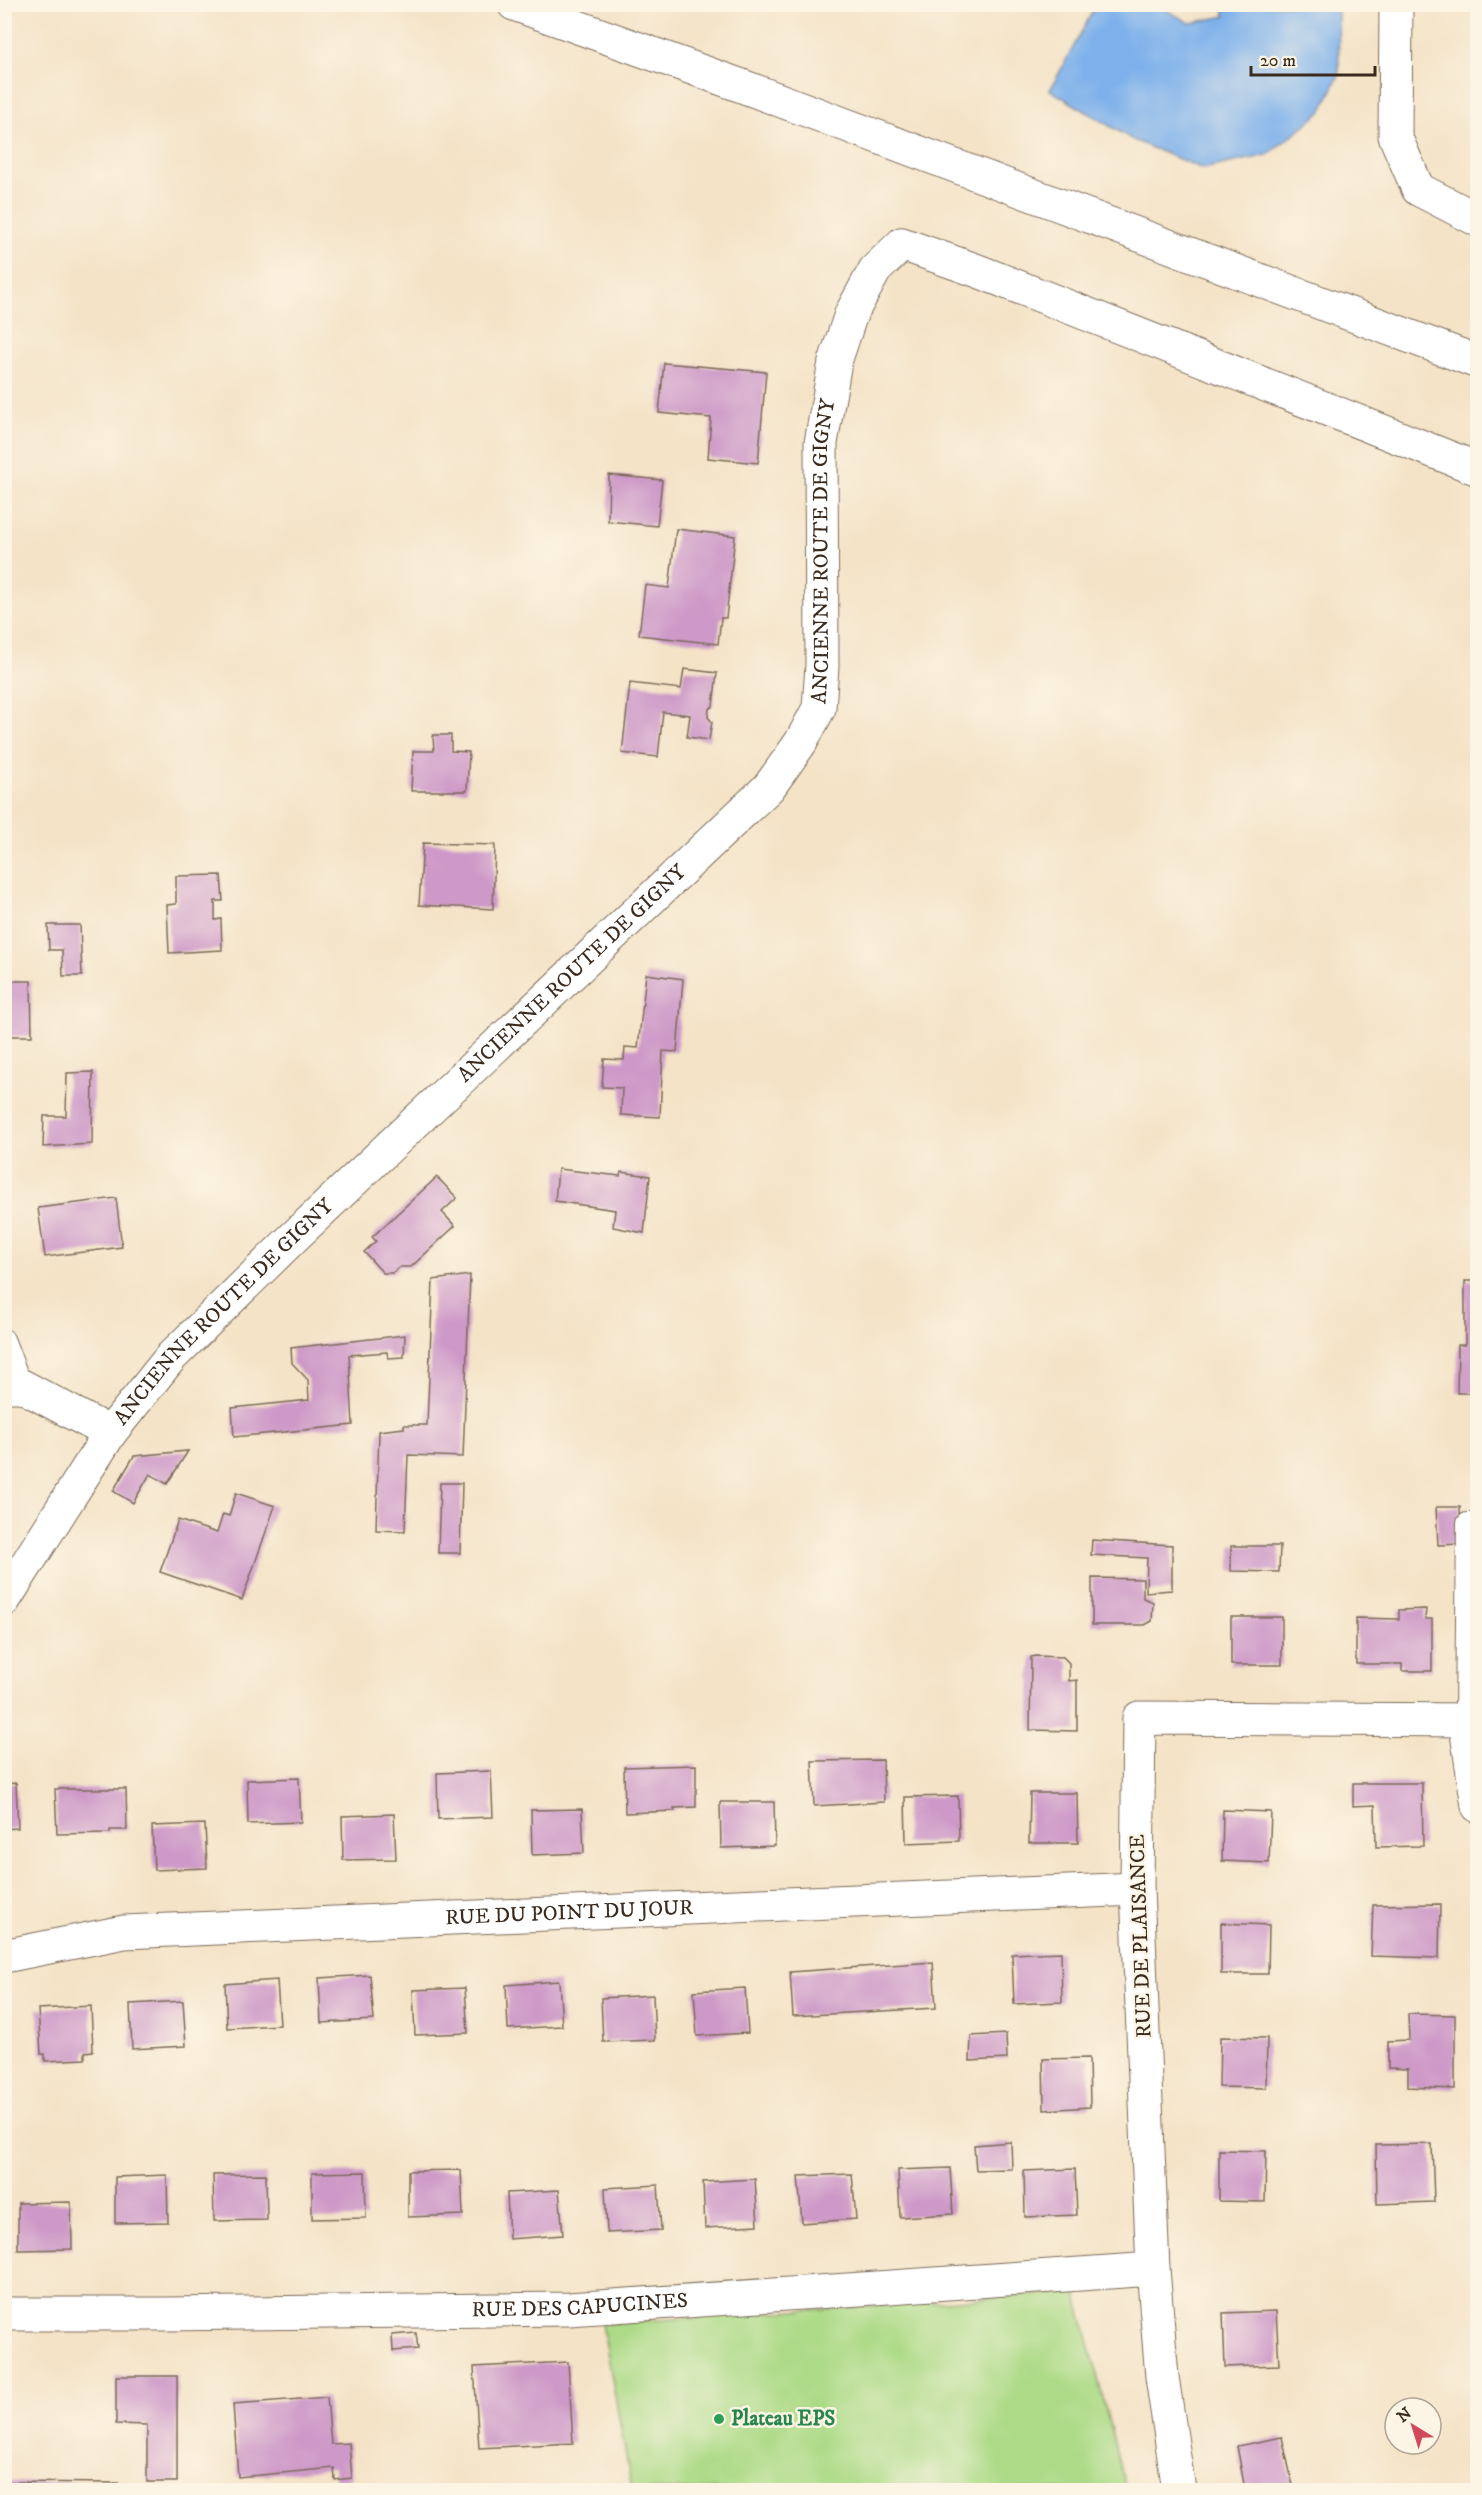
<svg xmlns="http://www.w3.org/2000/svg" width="1482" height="2495" font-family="'IM FELL DW Pica',serif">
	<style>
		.green { fill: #acda86; stroke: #748252; stroke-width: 1.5 }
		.water { fill: #7eb1eb; stroke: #5c6e84; stroke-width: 1.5 }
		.building { fill: #cd99c8 }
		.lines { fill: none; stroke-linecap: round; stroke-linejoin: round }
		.service-casing { stroke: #7c6b59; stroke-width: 22 }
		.minor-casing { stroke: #7c6b59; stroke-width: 35 }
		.primary-casing { stroke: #7c6b59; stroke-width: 35 }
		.service { stroke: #fff; stroke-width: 20 }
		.minor { stroke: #fff; stroke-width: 33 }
		.primary { stroke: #fff; stroke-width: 33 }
		.leisure-dot { fill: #2e9e5b; stroke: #fcf5e5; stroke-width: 2 }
		.labels { text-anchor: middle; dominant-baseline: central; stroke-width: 5; stroke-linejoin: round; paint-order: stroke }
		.street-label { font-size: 21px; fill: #3b2a1e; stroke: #fcf5e5 }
		.leisure-label { font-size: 21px; font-weight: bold; fill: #27864d; stroke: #fcf5e5; text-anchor: start }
	</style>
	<rect width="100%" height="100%" fill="#fcf5e5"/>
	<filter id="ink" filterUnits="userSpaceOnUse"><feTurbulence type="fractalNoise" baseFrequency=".0167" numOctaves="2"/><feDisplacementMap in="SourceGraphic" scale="12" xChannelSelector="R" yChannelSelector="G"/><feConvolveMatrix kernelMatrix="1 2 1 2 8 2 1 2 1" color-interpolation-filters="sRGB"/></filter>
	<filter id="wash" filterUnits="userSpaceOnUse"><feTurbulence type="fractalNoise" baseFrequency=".008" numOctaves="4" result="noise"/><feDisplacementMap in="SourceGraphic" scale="24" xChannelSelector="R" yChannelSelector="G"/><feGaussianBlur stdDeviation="1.35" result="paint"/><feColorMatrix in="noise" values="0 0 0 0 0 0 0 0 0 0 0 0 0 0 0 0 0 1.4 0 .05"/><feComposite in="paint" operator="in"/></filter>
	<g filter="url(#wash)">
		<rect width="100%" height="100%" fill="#f4e3c7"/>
		<!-- green -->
		<path class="green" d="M 1076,2292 L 1126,2490 L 632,2490 L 602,2324 Z"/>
		<!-- water -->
		<path class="water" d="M 1096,5 L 1157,5 L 1190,23 L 1226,16 L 1220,5 L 1338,5 L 1339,75 L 1321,112 L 1267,155 L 1203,169 L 1133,140 L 1050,90 Z"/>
		<g id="blocks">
			<!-- building -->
			<g class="building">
				<path d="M 664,363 L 766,372 L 758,463 L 708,458 L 711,418 L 659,413 Z"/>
				<path d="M 609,475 L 662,480 L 657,526 L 608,521 Z"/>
				<path d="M 676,529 L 735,536 L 726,618 L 721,618 L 718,644 L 639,635 L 645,585 L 669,588 Z"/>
				<path d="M 684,669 L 717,673 L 713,706 L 709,709 L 708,717 L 712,722 L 709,740 L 687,737 L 690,715 L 663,712 L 658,757 L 622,753 L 630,683 L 681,689 Z"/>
				<path d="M 433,735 L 451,735 L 451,751 L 469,752 L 467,791 L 411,791 L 413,751 L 434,751 Z"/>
				<path d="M 423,843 L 495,845 L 493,909 L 419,905 Z"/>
				<path d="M 221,875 L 223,901 L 215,901 L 215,920 L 221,919 L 222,950 L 169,953 L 167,905 L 176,904 L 176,876 Z"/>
				<path d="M 48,925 L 80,925 L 82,976 L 63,976 L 62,950 L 49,950 Z"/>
				<path d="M 646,974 L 683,979 L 677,1052 L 663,1051 L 660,1117 L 621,1115 L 622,1088 L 602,1087 L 604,1059 L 624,1060 L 625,1047 L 638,1048 Z"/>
				<path d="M 4,981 L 31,981 L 32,1036 L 4,1036 Z"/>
				<path d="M 93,1072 L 92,1144 L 43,1147 L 44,1116 L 66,1116 L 67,1073 Z"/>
				<path d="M 558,1169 L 620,1176 L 621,1172 L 650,1176 L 644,1233 L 613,1227 L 615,1210 L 555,1201 Z"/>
				<path d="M 437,1177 L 457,1198 L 442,1212 L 455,1226 L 411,1267 L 400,1267 L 392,1273 L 383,1273 L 364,1252 L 376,1241 L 372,1237 Z"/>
				<path d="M 116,1198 L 122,1247 L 45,1257 L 38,1208 Z"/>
				<path d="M 470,1275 L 463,1457 L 408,1455 L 405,1531 L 376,1530 L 379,1431 L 404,1428 L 404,1425 L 427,1425 L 433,1280 Z"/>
				<path d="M 1465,1281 L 1478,1281 L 1478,1393 L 1457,1393 L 1458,1345 L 1465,1345 Z"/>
				<path d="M 405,1335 L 404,1357 L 388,1358 L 387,1352 L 349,1355 L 353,1425 L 234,1437 L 232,1408 L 309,1400 L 308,1380 L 292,1363 L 291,1348 Z"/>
				<path d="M 188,1451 L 167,1484 L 150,1474 L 133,1503 L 113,1491 L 134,1456 Z"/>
				<path d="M 440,1483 L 462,1483 L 460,1553 L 438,1553 Z"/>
				<path d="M 236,1493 L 275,1506 L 242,1600 L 160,1572 L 178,1520 L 217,1533 L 223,1514 L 229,1516 Z"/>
				<path d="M 1436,1507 L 1460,1507 L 1461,1544 L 1438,1545 Z"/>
				<path d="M 1092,1540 L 1172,1545 L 1172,1590 L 1146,1592 L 1147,1558 L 1091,1555 Z"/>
				<path d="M 1231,1546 L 1280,1546 L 1279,1572 L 1231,1571 Z"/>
				<path d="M 1092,1578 L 1143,1579 L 1143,1598 L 1153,1602 L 1152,1621 L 1145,1625 L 1092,1625 Z"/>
				<path d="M 1426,1609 L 1425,1619 L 1432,1619 L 1432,1671 L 1402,1671 L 1402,1664 L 1356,1664 L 1356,1618 L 1399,1619 L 1399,1610 Z"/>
				<rect x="1231" y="1617" width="51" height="48"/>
				<path d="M 1036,1656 L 1063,1657 L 1069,1663 L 1069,1681 L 1077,1680 L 1077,1731 L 1030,1730 L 1031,1657 Z"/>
				<path d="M 883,1760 L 884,1802 L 814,1806 L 812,1761 Z"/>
				<path d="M 696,1765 L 696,1807 L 674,1808 L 675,1811 L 625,1813 L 624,1767 Z"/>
				<path d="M 491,1771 L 493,1817 L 438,1819 L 437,1773 Z"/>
				<path d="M 299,1778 L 301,1822 L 248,1824 L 247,1780 Z"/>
				<path d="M 16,1783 L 18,1828 L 4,1829 L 4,1784 Z"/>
				<path d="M 1353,1783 L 1422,1783 L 1423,1846 L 1376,1847 L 1375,1805 L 1353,1806 Z"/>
				<path d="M 55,1789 L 126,1789 L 127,1830 L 110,1830 L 110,1833 L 57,1834 Z"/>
				<path d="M 1030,1793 L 1077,1793 L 1078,1843 L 1029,1843 Z"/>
				<path d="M 958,1796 L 959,1841 L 906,1843 L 905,1797 Z"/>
				<path d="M 720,1802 L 774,1802 L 775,1846 L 721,1848 Z"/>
				<path d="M 582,1809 L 584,1853 L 532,1855 L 531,1810 Z"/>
				<path d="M 1223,1810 L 1271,1812 L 1269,1863 L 1222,1861 Z"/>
				<path d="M 394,1814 L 396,1859 L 343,1860 L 342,1816 Z"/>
				<path d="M 205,1824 L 207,1868 L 154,1870 L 152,1826 Z"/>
				<path d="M 1440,1904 L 1439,1958 L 1371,1956 L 1373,1905 Z"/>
				<path d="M 1221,1923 L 1269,1925 L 1268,1974 L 1221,1974 Z"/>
				<path d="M 1061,1952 L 1062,2002 L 1014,2004 L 1012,1954 Z"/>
				<path d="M 933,1962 L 936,2008 L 793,2016 L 790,1972 Z"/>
				<path d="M 370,1975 L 374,2020 L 321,2023 L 319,1978 Z"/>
				<path d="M 277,1980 L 280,2025 L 227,2028 L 225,1984 Z"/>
				<path d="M 559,1981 L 562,2026 L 508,2029 L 506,1985 Z"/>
				<path d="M 465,1988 L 468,2033 L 415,2035 L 413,1990 Z"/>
				<path d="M 745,1988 L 748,2033 L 697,2036 L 694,1991 Z"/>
				<path d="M 653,1995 L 655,2040 L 603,2042 L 601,1998 Z"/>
				<path d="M 183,2001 L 186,2046 L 132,2049 L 130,2004 Z"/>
				<path d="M 91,2006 L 93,2051 L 85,2052 L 85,2059 L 45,2061 L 45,2054 L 41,2054 L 38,2009 Z"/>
				<path d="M 1408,2014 L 1455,2015 L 1455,2089 L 1408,2087 L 1408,2069 L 1388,2068 L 1388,2041 L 1409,2040 Z"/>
				<path d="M 1006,2034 L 1007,2059 L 970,2061 L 971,2036 Z"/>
				<path d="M 1220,2037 L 1267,2038 L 1266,2088 L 1219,2087 Z"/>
				<path d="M 1089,2058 L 1090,2107 L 1044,2110 L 1043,2059 Z"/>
				<path d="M 1011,2142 L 1012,2169 L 976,2170 L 974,2145 Z"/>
				<path d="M 1432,2144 L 1434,2202 L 1377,2204 L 1376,2145 Z"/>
				<path d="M 1219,2150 L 1266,2151 L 1265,2202 L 1219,2201 Z"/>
				<path d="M 950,2168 L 953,2214 L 900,2217 L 898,2170 Z"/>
				<path d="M 1075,2169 L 1077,2215 L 1025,2217 L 1024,2171 Z"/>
				<path d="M 461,2170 L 463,2215 L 408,2217 L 408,2171 Z"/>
				<path d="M 365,2172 L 366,2218 L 312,2219 L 312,2173 Z"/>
				<path d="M 266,2174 L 267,2220 L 214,2221 L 213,2175 Z"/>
				<path d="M 852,2174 L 856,2219 L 802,2223 L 798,2176 Z"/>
				<path d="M 167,2175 L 168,2222 L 115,2223 L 115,2177 Z"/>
				<path d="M 755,2179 L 758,2225 L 705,2228 L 703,2182 Z"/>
				<path d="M 658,2185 L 661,2230 L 607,2233 L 605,2188 Z"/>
				<path d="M 559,2190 L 563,2235 L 509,2239 L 507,2193 Z"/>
				<path d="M 71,2202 L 72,2249 L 18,2250 L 18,2203 Z"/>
				<path d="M 1276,2311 L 1279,2365 L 1225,2367 L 1223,2313 Z"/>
				<path d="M 416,2333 L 418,2349 L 393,2351 L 392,2335 Z"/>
				<path d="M 568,2362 L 573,2443 L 479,2448 L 474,2367 Z"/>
				<path d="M 116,2376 L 177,2376 L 177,2482 L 147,2482 L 147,2425 L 116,2424 Z"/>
				<path d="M 327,2397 L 331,2444 L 349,2443 L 352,2478 L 335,2480 L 334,2468 L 238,2477 L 233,2404 Z"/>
				<path d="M 1282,2437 L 1294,2490 L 1245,2490 L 1237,2446 Z"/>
				<path d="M 4,2482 L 118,2483 L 118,2490 L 4,2490 Z"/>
			</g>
		</g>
	</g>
	<g filter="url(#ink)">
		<use href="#blocks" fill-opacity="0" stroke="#7c6b59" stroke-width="1.5"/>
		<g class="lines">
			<!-- service casing -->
			<g class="service-casing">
				<g id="service">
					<path d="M 4,1339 L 22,1386"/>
					<path d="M 1465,1720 L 1467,1523 L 1478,1523"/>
				</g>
			</g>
			<!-- minor casing -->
			<g class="minor-casing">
				<g id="minor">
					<path d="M 1396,4 L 1395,136 L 1418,189 L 1478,220"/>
					<path d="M 4,1386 L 22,1386 L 110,1433"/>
					<path id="s1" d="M 4,1600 L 110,1433 L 171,1357 L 295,1236 L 769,787 L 801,742 L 819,708 L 822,666 L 821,443 L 835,362 L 851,314 L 875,270 L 902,244 L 978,271 L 1478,469"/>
					<path d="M 1465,1720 L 1478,1806"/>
					<path id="s2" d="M 4,1956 L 124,1932 L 1137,1889"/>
					<path id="s3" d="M 4,2314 L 167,2314 L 569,2309 L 1153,2269"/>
					<path d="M 1179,2490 L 1162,2377 L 1153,2269 L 1137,1889 L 1139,1718 L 1478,1720"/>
				</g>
			</g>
			<!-- primary casing -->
			<g class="primary-casing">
				<path id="primary" d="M 514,4 L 742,86 L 1478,362"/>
			</g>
			<!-- service -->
			<use href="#service" class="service"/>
			<!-- minor -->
			<use href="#minor" class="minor"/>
			<!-- primary -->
			<use href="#primary" class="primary"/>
		</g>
	</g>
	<!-- markers -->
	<circle class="leisure-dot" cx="719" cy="2419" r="6"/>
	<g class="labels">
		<!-- street labels -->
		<g class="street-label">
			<text stroke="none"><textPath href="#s1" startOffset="1372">ANCIENNE ROUTE DE GIGNY</textPath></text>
			<text stroke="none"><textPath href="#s1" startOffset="850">ANCIENNE ROUTE DE GIGNY</textPath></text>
			<text stroke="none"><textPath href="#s1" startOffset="364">ANCIENNE ROUTE DE GIGNY</textPath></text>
			<text stroke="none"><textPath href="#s2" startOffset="568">RUE DU POINT DU JOUR</textPath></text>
			<text transform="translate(1141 1936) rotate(-92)">RUE DE PLAISANCE</text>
			<text stroke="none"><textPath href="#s3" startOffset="576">RUE DES CAPUCINES</textPath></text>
		</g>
		<!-- leisure labels -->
		<g class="leisure-label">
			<text x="731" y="2419">Plateau EPS</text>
		</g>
	</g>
	<!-- margin -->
	<rect width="1482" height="2495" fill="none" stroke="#fcf5e5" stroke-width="24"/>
	<!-- north arrow -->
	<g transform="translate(1413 2426) rotate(322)"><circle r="28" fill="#fcf5e5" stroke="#afa495" stroke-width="1.5"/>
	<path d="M0-4.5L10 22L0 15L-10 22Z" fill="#d1495b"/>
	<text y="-9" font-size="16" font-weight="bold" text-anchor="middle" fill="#3b2a1e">N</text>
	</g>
	<!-- scale -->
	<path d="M1251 66v9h124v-9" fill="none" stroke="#3b2a1e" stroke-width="3"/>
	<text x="1260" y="66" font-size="18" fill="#3b2a1e" stroke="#fcf5e5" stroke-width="4.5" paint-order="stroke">20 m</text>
</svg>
